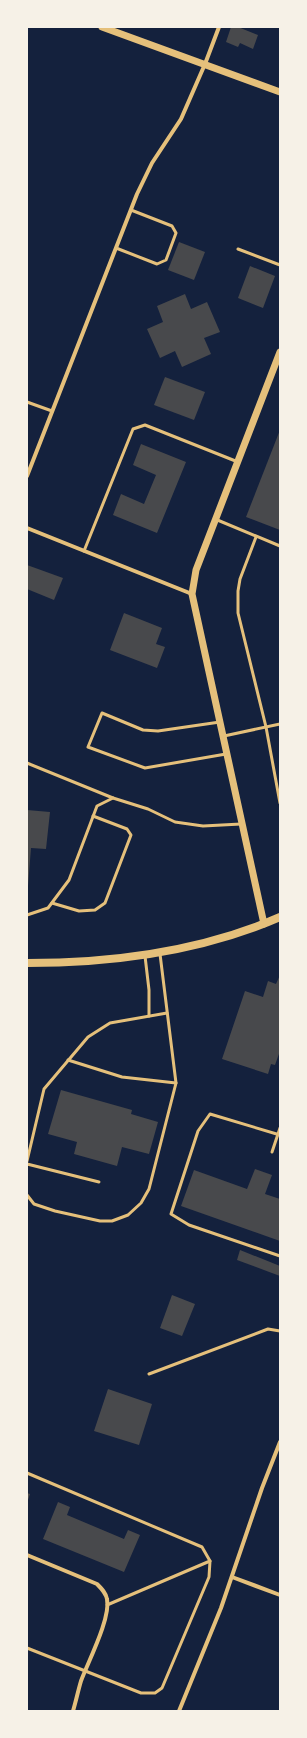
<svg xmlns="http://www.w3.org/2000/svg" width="307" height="1738" font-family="Raleway,sans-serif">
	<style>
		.building { fill: #48494c }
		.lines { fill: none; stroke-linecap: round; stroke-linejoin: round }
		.service { stroke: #e5c07b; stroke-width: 3 }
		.minor { stroke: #e5c07b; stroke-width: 4 }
		.tertiary { stroke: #e5c07b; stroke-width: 7 }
		.secondary { stroke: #e5c07b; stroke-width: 8 }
	</style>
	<rect width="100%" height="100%" fill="#14213d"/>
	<!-- building -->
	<g class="building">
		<path d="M 231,27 L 238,27 L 258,35 L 253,49 L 240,43 L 238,47 L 226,42 Z"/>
		<path d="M 179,242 L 205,252 L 194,280 L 168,270 Z"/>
		<path d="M 250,266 L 275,276 L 263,308 L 238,298 Z"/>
		<path d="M 185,294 L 191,309 L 207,302 L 220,332 L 204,338 L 211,354 L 182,367 L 175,351 L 160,358 L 147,329 L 163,322 L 157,306 Z"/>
		<path d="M 165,377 L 205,392 L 194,420 L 154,405 Z"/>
		<path d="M 280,430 L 280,530 L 246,517 Z"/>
		<path d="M 141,444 L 186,462 L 157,533 L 113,515 L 121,494 L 144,504 L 156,475 L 133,465 Z"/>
		<path d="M 27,565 L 63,578 L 54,600 L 27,589 Z"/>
		<path d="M 124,613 L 162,628 L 156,644 L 165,647 L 157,668 L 110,650 Z"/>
		<path d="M 27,810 L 50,812 L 46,849 L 31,848 L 28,886 Z"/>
		<path d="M 280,975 L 280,1051 L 275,1065 L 271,1064 L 268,1074 L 222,1059 L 245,991 L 263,997 L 268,981 L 276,984 Z"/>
		<path d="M 61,1090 L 132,1110 L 131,1114 L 158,1122 L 149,1154 L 122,1147 L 117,1166 L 74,1154 L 77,1142 L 48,1134 Z"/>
		<path d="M 255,1169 L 272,1175 L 265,1194 L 280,1199 L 280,1241 L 181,1206 L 194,1170 L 247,1189 Z"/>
		<path d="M 240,1250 L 280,1266 L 280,1276 L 237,1260 Z"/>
		<path d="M 172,1295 L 195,1304 L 182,1336 L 160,1328 Z"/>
		<path d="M 108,1389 L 152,1404 L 139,1445 L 94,1431 Z"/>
		<path d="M 27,1493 L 30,1494 L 27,1503 Z"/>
		<path d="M 58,1502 L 70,1507 L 67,1515 L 124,1539 L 128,1530 L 140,1535 L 124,1572 L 43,1539 Z"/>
	</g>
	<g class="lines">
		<!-- service -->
		<g class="service">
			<path d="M 116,248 L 157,264 L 166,260 L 176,233 L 172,226 L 131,210"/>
			<path d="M 238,249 L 280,265"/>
			<path d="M 27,402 L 52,411"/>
			<path d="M 215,519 L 280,546"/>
			<path d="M 256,537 L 240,579 L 238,591 L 238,613 L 266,727 L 280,803"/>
			<path d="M 84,551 L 133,429 L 145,425 L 238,462"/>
			<path d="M 220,722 L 158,731 L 143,730 L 102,713 L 88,747 L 145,768 L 226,754"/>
			<path d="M 224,736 L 280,724"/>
			<path d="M 27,763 L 113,798"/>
			<path d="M 52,903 L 79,911 L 95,910 L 105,903 L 131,835 L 127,829 L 93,816"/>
			<path d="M 27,915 L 48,908 L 69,880 L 97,806 L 113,798 L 148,809 L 175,822 L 203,826 L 241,824"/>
			<path d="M 145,956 L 149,990 L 149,1016"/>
			<path d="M 68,1060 L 122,1077 L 176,1083"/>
			<path d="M 280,1135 L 210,1114 L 198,1131 L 171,1214 L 189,1225 L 280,1256"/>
			<path d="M 272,1152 L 280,1128"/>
			<path d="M 27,1161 L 44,1089 L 88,1037 L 110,1023 L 167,1013"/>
			<path d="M 27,1164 L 99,1182"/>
			<path d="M 27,1195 L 34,1204 L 55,1211 L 100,1221 L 112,1221 L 128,1215 L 141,1203 L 149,1189 L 176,1083 L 160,954"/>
			<path d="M 149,1374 L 268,1329 L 280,1331"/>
			<path d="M 27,1473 L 202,1547 L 210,1561 L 209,1577 L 162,1688 L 155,1693 L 141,1693 L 27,1648"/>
			<path d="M 107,1605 L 210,1561"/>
		</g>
		<!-- minor -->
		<g class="minor">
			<path d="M 27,476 L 137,194 L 152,163 L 181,119 L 205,64 L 219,27"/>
			<path d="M 27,528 L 192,594"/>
			<path d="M 27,1555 L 97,1584 C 102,1589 106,1593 107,1599 C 111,1618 88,1662 81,1681 C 78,1691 76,1701 73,1711"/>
			<path d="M 232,1577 L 280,1595"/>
			<path d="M 179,1711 L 221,1608 L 262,1488 L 280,1442"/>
		</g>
		<!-- tertiary -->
		<g class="tertiary">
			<path d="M 102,27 L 280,92"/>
			<path d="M 264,924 L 192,594 L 196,570 L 280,352"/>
		</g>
		<!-- secondary -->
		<path class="secondary" d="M 27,963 C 112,963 202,951 280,917"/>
	</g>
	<!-- border -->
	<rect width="307" height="1738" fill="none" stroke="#f6f1e7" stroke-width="56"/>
</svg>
